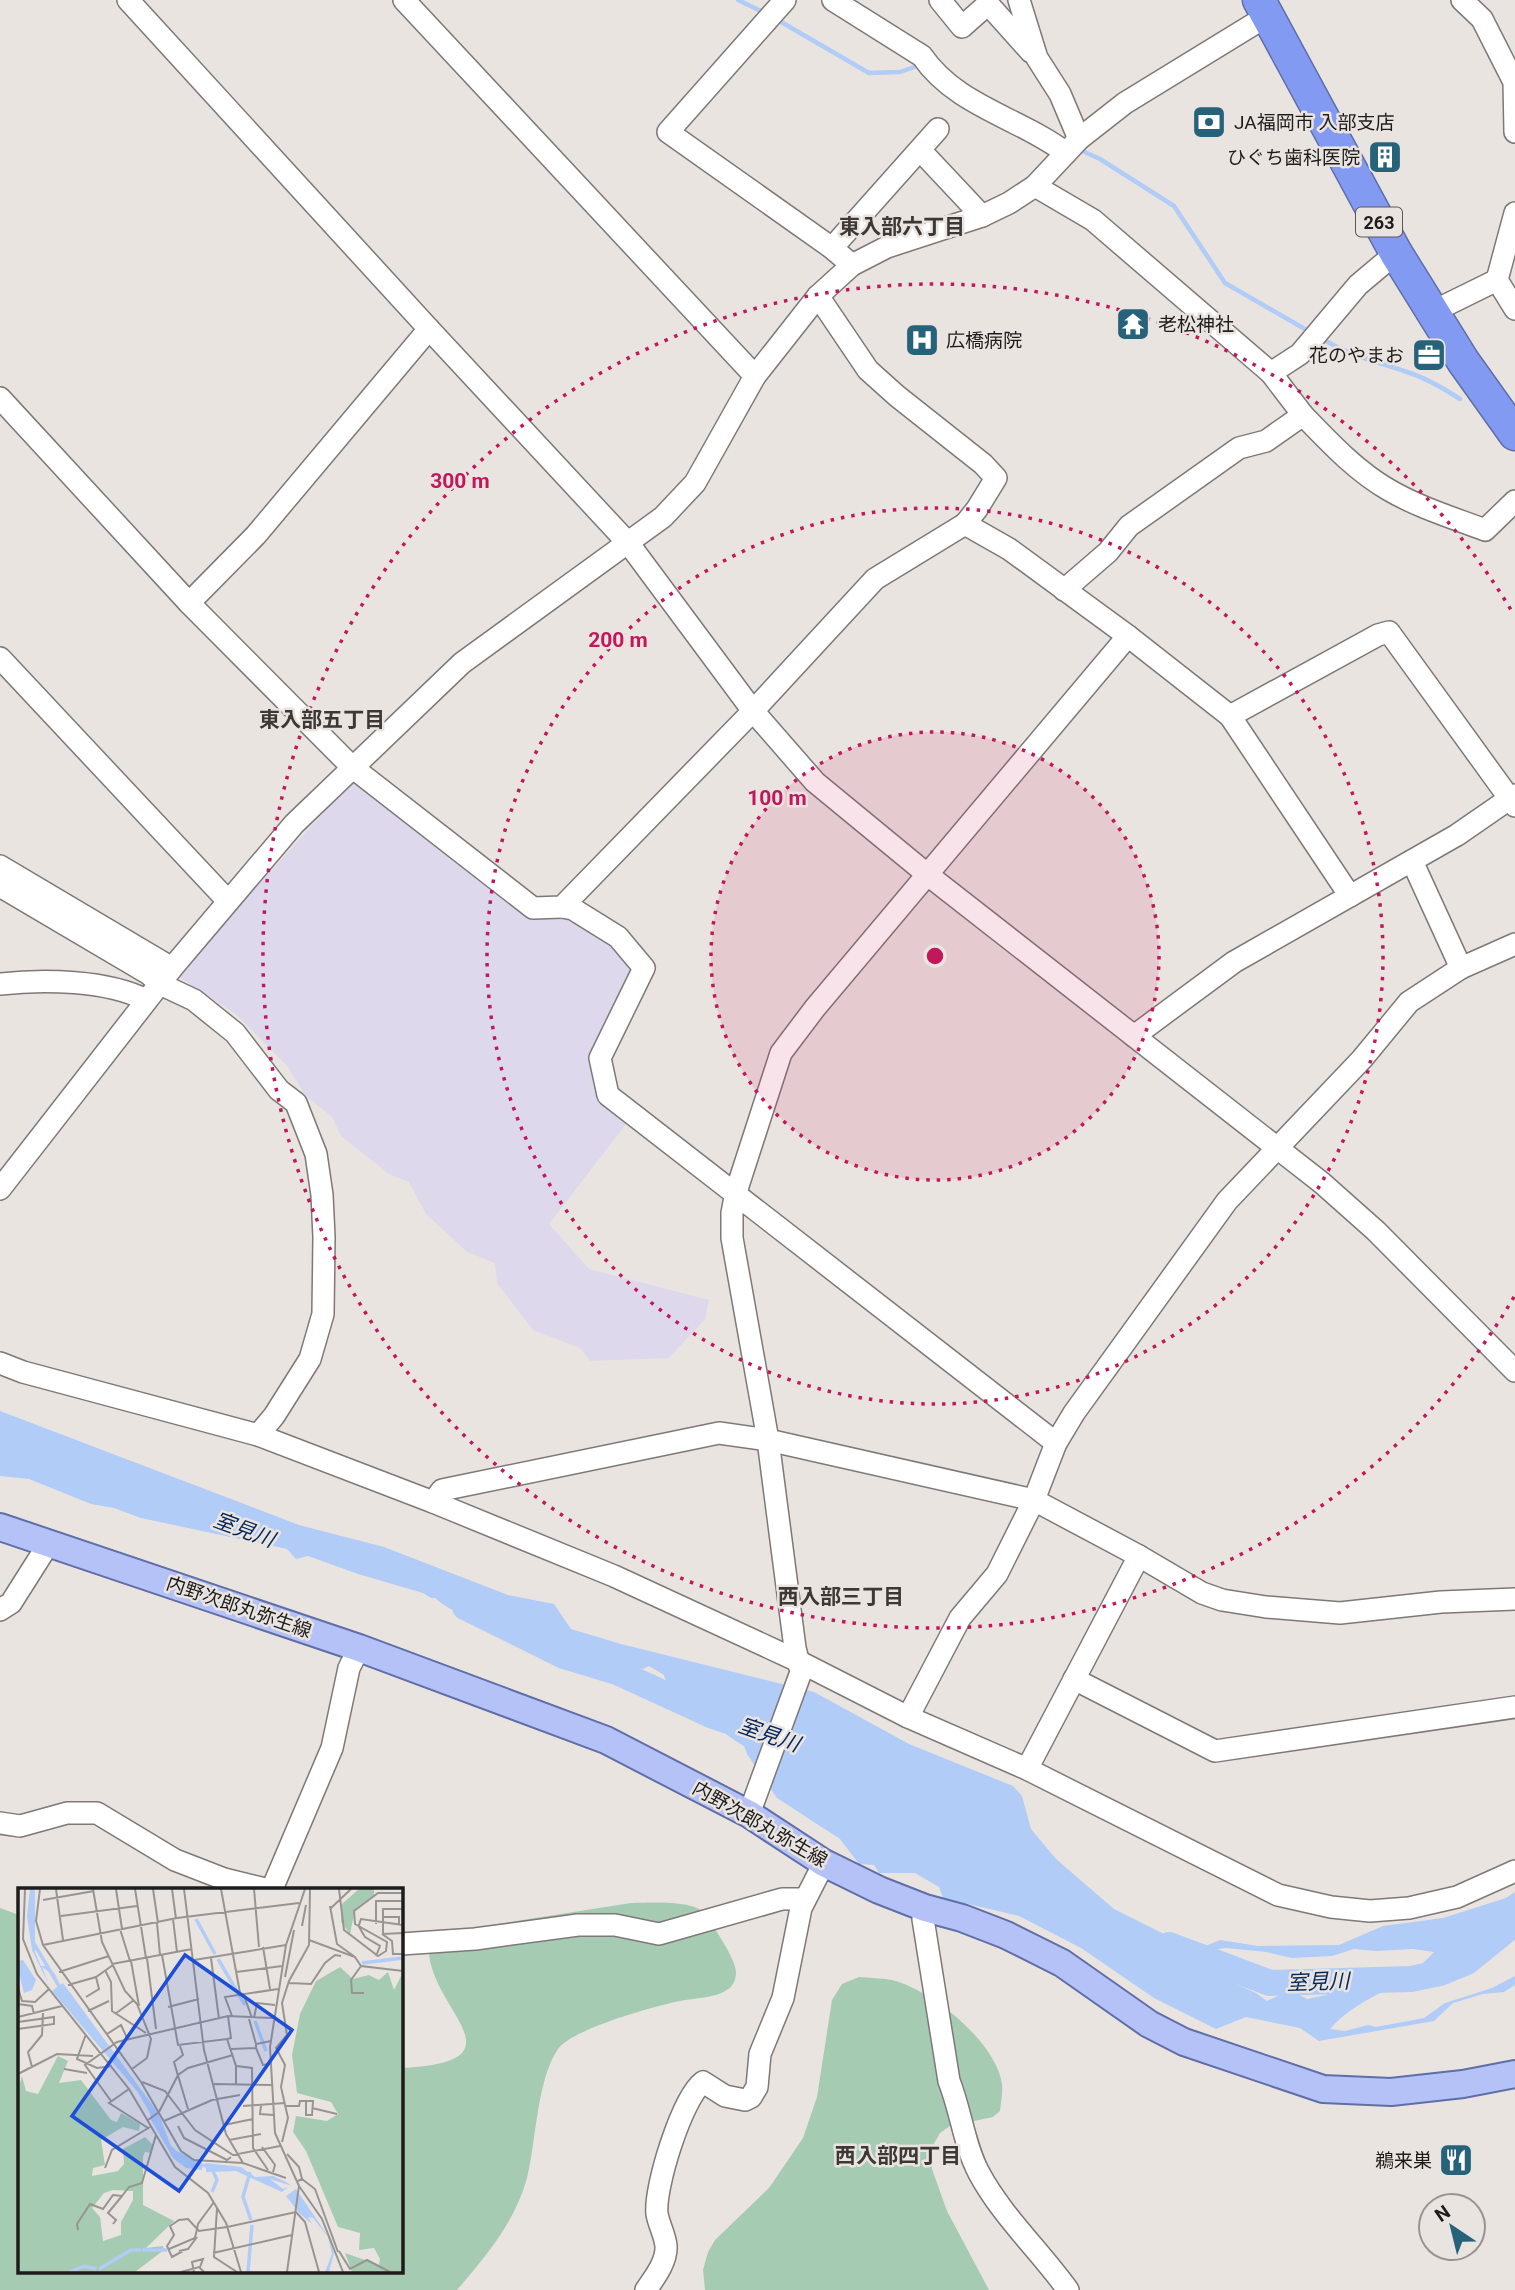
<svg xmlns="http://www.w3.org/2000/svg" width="1515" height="2290" font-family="Roboto,'Noto Sans JP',sans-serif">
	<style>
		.industrial { fill: #ded8ed }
		.green { fill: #a6cbb3 }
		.water { fill: #b0ccf7; fill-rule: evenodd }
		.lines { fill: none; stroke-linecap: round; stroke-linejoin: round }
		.stream { stroke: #b0ccf7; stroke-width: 4.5 }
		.river { stroke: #b0ccf7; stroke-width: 26 }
		.minor-casing { stroke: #7e7876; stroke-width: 24 }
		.major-casing { stroke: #5f6ea7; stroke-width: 30 }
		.highway-casing { stroke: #5f6ea7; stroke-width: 35 }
		.minor { stroke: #fff; stroke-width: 21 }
		.major { stroke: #b4c2f7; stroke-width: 26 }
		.highway { stroke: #829af2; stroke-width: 32 }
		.ring { fill: none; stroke: #c2185b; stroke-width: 3.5; stroke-dasharray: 3.5 7 }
		.labels { text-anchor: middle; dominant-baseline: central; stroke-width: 5; stroke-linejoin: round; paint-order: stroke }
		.shield { fill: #eae4e1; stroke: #5b5856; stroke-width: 2 }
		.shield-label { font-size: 18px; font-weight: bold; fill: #1e1c1b }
		.poi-label { font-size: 19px; fill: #1e1c1b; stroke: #eae4e1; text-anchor: start }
		.street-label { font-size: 19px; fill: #1e1c1b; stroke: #eae4e1 }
		.neighbourhood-label { font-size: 21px; font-weight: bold; fill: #3d3835; stroke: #eae4e1 }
		.water-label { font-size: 21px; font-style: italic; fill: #052759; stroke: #eae4e1 }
		.inset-river { fill: none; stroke: #b0ccf7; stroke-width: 3.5 }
		.inset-road { fill: none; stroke: #989492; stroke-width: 2 }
		.view { fill: #1d4ed8; fill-opacity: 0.15; stroke: #1d4ed8; stroke-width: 3.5 }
		.inset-edge { fill: none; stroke: #1e1c1b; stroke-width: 3.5 }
		.centre { fill: #c2185b; stroke: #eae4e1; stroke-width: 3.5 }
		.ring-label { font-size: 21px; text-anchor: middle; font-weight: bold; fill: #c2185b; stroke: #eae4e1; stroke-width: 5; stroke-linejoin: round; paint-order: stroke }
	</style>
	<rect width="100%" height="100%" fill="#eae4e1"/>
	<!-- industrial -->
	<path class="industrial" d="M 357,776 L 526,915 L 574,918 L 615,943 L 637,968 L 593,1065 L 630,1119 L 549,1224 L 589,1269 L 709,1300 L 705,1319 L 669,1358 L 590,1361 L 580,1348 L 533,1330 L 497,1283 L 495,1263 L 467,1252 L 426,1214 L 409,1182 L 389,1174 L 341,1136 L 332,1117 L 305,1095 L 288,1067 L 237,1015 L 176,975 Z"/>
	<!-- green -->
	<g class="green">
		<path d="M 631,1903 C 649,1903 697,1899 707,1916 C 715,1930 735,1957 736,1972 C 736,1980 733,1986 727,1990 C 715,1998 694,1998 680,2001 C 655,2006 572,2029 558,2049 C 537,2079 536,2142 527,2178 C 515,2222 486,2256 457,2290 L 0,2290 L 0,1908 L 19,1915 L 19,2271 L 401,2271 L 401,2068 C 530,2062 427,2008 429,1948 L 442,1936 L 472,1928 Z"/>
		<path d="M 859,1977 C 870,1978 881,1978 892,1980 C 932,1990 996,2042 1002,2084 C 1003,2092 1001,2103 1000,2111 L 993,2117 L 950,2126 L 940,2133 L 932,2147 L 932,2169 L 947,2211 L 989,2290 L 705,2290 L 703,2270 L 708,2252 L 715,2240 L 769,2188 L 803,2138 L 817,2097 L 832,2000 L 842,1984 Z"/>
	</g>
	<!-- water -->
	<path class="water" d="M 0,1411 L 299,1525 L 384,1547 L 508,1595 L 554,1604 L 571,1629 L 621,1644 L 814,1692 L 909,1744 L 1013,1786 L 1022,1796 L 1031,1829 L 1056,1859 L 1114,1909 L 1176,1940 L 1205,1946 L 1220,1940 L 1258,1946 L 1339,1945 L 1383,1926 L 1443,1918 L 1506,1898 L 1515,1892 L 1515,1918 L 1485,1941 C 1473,1944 1465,1956 1454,1962 C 1412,1981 1361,1994 1330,2029 L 1345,2031 L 1368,2025 L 1376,2027 L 1424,2018 L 1445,2003 L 1492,1988 L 1515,1976 L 1515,1985 L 1504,1992 L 1483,1994 L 1453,2003 L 1434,2021 L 1319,2041 L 1300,2028 L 1246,2017 L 1216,2029 L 1154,1998 L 1081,1948 L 1019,1916 L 943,1898 L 939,1887 L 915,1873 L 879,1873 L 874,1865 L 859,1864 L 840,1839 L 777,1798 L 747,1754 L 744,1746 C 721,1733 707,1717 692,1696 C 682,1696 666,1685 664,1675 L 649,1666 L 643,1669 L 608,1664 L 577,1656 L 541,1635 L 500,1617 L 492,1624 C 473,1619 450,1612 435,1598 L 431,1598 L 423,1593 L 358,1574 L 308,1556 L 296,1559 L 287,1549 L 141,1518 L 114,1508 L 91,1504 L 29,1479 L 0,1476 ZM 1226,1948 L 1266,1952 L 1292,1958 L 1332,1956 L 1354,1949 L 1376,1951 L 1413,1949 L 1434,1952 L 1422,1964 L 1408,1973 L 1397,1973 L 1349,1987 L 1337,1987 L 1326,1995 L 1307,1999 C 1289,1988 1284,1993 1267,2001 L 1256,1993 L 1218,1976 L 1199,1963 L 1203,1951 Z"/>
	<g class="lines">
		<!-- stream -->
		<g class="stream">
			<path d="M 738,0 L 765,13"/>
			<path d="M 776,19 L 869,73 L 900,72 L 920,65"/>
			<path d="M 1078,149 L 1100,159 L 1174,206 L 1225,283 L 1310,332"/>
			<path d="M 1321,338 C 1348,355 1377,362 1407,372 C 1426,378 1443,388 1460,399"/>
		</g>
		<!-- river -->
		<g class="river">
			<path d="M 465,1607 L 564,1656 L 617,1672 L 713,1716 L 737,1724"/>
			<path d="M 1169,1945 L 1270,1983 L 1411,1979 L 1440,1973 L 1467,1962 L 1515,1923"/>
		</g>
		<!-- minor casing -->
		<g class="minor-casing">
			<g id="minor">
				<path d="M 128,0 L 429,329 L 629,544 L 753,711 L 815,782 L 928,875 L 1322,1183 L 1376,1231 L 1515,1371"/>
				<path d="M 404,0 L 755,376"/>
				<path d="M 785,0 L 668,132 L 832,248 L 852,265"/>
				<path d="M 833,0 L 922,56 C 956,106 1020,118 1066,153"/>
				<path d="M 940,0 L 962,27 L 988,4 L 1031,52"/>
				<path d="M 1019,0 L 1037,58 L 1060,94 L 1079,139"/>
				<path d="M 1462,0 L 1482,19 L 1514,82 L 1515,132"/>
				<path d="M 920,150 L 982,216"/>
				<path d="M 1035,186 L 1093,220 L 1271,373"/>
				<path d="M 1515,213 L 1497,280 L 1515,309"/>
				<path d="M 832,248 L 938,129"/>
				<path d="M 818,296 L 868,370 L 897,396 L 983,464 L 996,478 L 977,509 L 965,524"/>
				<path d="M 1432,312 L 1497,280"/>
				<path d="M 0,398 L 189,603 L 352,767 L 533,908 L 562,907 L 753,711 L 875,579 L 965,524 L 1009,549 L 1128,636 L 1230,716 L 1350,896"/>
				<path d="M 1303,415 C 1329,442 1356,471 1389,490 C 1418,507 1453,518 1485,530 L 1515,501"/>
				<path d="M 1064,590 L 1108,552 L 1129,526 L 1239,448 L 1266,441 L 1303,415 L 1271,373 L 1300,354 L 1358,285 L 1396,253"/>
				<path d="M 189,603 L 256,535 L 429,329"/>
				<path d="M 0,658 L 227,900"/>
				<path d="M 1230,716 L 1378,635 L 1389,632 L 1515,806"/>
				<path d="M 1412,861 L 1461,968 L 1515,944"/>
				<path d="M 0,866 L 172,968"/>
				<path d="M 0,886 L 149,974 L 160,984 L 194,1000 L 235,1033 L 279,1090 L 296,1103 L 316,1154 L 322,1195 L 324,1237 L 323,1314 L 310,1359 L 274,1416 L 258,1435"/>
				<path d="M 562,907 L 573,909 L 618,937 L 644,968 L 600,1058 L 608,1095 L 1056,1443"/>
				<path d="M 0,984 C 42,979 108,980 146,1000"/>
				<path d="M 1134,1036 L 1234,962 L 1457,835 L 1515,795"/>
				<path d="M 0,1189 L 172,968 L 294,824 L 462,663 L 663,517 L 695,483 L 755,376 L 818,296 L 852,265 L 887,247 L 982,216 L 1009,203 L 1035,186 L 1079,139 L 1125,103 L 1267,16"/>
				<path d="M 0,1363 L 23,1372 L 258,1435 L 433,1502 L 614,1576 L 798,1661 L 908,1717 L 1027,1769 L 1278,1895 L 1331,1907 L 1370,1911 L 1409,1908 L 1457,1897 L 1515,1871"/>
				<path d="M 433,1502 L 442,1490 L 719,1433 L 768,1440 L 1034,1500 L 1139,1556 L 1202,1593 L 1222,1600 L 1266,1607 L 1340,1613 L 1441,1602 L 1515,1599"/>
				<path d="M 0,1610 L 11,1603 L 49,1543"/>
				<path d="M 1074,1679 L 1215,1751 L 1515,1707"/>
				<path d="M 908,1717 L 960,1618 L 997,1574 L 1034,1500 L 1056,1443 L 1074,1413 L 1227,1201 L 1362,1059 L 1409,1002 L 1461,968"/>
				<path d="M 1027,1769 L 1139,1556"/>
				<path d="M 749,1814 L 801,1672 L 795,1648 L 768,1440 L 732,1238 L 732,1213 L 736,1192 L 781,1053 L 815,1008 L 1128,636"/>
				<path d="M 0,1823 L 20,1826 L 67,1813 L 97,1813 L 175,1860 L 224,1879 L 265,1889"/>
				<path d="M 272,1889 L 332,1748 L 349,1668 L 359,1648"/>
				<path d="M 925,1908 L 923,1919 L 949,2081 C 961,2111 964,2145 979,2173 C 1002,2216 1040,2251 1068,2290"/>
				<path d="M 401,1944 L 475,1939 L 578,1925 L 615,1925 L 659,1934 L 782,1899 L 805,1899"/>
				<path d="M 646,2290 C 654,2278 667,2262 666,2246 C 665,2235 659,2225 657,2214 C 654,2188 682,2098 703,2082 L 725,2096 L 745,2100 L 751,2097 L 757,2087 L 760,2054 L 783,1998 L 801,1908 L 824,1863"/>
			</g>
		</g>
		<!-- major casing -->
		<g class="major-casing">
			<path id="major" d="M 0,1527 L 359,1648 L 606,1740 L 749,1814 L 824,1863 L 879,1890 L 925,1908 L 962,1918 L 1006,1935 L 1062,1963 L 1149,2024 L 1184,2042 L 1323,2089 L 1391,2092 L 1463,2084 L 1515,2074"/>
		</g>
		<!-- highway casing -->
		<g class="highway-casing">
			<path id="highway" d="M 1259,0 L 1396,253 L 1463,361 L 1515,434"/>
		</g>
		<!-- minor -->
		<use href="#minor" class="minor"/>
		<!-- major -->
		<use href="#major" class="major"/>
		<!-- highway -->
		<use href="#highway" class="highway"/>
	</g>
	<!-- distance rings -->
	<circle cx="935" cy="956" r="224" fill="#c2185b" fill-opacity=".12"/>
	<g class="ring">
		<circle cx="935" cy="956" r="224"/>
		<circle cx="935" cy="956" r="448"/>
		<path d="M1514 1297A672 672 0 1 1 1514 615"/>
	</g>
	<!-- icons -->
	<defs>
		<g id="bank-square" transform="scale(1.75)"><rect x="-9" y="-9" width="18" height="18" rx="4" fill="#26627a" stroke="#eae4e1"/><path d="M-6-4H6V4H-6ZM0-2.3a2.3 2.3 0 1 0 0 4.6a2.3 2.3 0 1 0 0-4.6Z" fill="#fff"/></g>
		<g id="building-square" transform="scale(1.75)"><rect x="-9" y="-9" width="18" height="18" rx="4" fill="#26627a" stroke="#eae4e1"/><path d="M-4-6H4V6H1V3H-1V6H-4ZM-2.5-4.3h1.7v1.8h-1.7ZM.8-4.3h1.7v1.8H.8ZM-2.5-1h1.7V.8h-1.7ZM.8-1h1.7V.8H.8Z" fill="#fff"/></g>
		<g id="temple-square" transform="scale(1.75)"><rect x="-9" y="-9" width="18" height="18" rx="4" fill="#26627a" stroke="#eae4e1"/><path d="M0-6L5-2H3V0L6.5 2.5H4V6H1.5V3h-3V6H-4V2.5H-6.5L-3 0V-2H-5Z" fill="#fff"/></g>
		<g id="hospital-square" transform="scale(1.75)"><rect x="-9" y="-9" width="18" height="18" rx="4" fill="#26627a" stroke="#eae4e1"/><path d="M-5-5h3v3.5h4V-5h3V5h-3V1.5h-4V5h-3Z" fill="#fff"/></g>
		<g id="office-square" transform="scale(1.75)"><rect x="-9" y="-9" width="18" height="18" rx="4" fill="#26627a" stroke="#eae4e1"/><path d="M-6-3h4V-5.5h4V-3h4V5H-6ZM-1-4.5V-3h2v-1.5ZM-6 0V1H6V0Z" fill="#fff"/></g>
		<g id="restaurant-square" transform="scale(1.75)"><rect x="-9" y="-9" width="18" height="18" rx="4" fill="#26627a" stroke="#eae4e1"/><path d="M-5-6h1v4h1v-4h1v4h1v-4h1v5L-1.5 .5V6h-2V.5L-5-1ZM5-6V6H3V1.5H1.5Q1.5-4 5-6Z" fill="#fff"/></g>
	</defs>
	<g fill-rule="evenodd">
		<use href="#bank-square" x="1209" y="122"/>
		<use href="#building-square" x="1385" y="157"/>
		<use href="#temple-square" x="1133" y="324"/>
		<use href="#hospital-square" x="922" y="340"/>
		<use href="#office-square" x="1429" y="355"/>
		<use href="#restaurant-square" x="1456" y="2160"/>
	</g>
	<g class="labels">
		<!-- shield labels -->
		<rect class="shield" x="1356" y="207.5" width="46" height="29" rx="5"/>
		<g class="shield-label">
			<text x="1379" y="222">263</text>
		</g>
		<!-- poi labels -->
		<g class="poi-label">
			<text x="1234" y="122">JA福岡市 入部支店</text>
			<text x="1360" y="157" text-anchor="end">ひぐち歯科医院</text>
			<text x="1158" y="324">老松神社</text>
			<text x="946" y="340">広橋病院</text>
			<text x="1404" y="355" text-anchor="end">花のやまお</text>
			<text x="1432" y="2160" text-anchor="end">鵜来巣</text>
		</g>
		<!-- street labels -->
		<g class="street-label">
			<text transform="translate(239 1607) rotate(19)">内野次郎丸弥生線</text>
			<text transform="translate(760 1824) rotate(30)">内野次郎丸弥生線</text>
		</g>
		<!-- neighbourhood labels -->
		<g class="neighbourhood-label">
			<text x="902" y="227">東入部六丁目</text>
			<text x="322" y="720">東入部五丁目</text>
			<text x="841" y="1597">西入部三丁目</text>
			<text x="898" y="2156">西入部四丁目</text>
		</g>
		<!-- water labels -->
		<g class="water-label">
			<text transform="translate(244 1530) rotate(20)">室見川</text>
			<text transform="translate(769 1735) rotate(19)">室見川</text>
			<text transform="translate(1318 1982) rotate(-2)">室見川</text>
		</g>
	</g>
	<!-- overview -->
	<g transform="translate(18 1888)">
		<rect width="385" height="385" fill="#eae4e1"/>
		<path d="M 341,1 L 356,1 L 356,7 L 337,21 L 332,46 L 323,34 L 324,16 ZM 322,79 L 335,91 L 351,87 L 361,92 L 370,84 L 376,102 L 385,84 L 385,384 L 334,384 L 327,365 L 361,377 L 362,371 L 356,360 L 341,362 L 342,345 L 320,339 L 288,263 L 275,244 L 278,228 L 309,233 L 320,226 L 313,214 L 279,205 L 274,167 L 282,126 L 298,93 ZM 40,168 L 50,173 L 41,195 L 63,192 L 93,232 L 99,234 L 103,225 L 122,236 L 121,243 L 105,239 L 83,252 L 87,277 L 75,280 L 74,288 L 100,283 L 106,276 L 105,261 L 127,249 L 135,257 L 133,265 L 127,264 L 125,269 L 125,317 L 156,333 L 128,360 L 145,358 L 146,362 L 117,384 L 0,384 L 0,202 L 4,188 L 8,203 L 20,206 ZM 95,302 L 115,303 L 115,312 L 103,334 L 103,347 L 85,353 L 82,329 L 74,320 L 86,305 Z" fill="#a6cbb3" fill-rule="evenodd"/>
		<path d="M 12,1 L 17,1 L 17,64 L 23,78 L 30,78 L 40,90 L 24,79 L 31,97 L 14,62 L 9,28 ZM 5,72 L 18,92 L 14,102 L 6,105 L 0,81 L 0,73 ZM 45,95 L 141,226 L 154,261 L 184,275 L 184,282 L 168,280 L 155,270 L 133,232 L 130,216 L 34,103 ZM 188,275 L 223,279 L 237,289 L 255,288 L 268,294 L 274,298 L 252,291 L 265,301 L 270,299 L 264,304 L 218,283 L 188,284 ZM 278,301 L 312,351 L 316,365 L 311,384 L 307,384 L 314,366 L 310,349 L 295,330 L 290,329 L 294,336 L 281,325 L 268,308 Z" fill="#b0ccf7"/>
		<path class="inset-river" d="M 178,31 L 197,66M 15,54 L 44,103M 200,71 L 227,117M 344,75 L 385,70M 237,133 L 248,163M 120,201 L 135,227M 152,259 L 169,276 L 191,278M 232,284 L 225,309 L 233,332M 194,304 L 199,292 L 194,281M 124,362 L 149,362M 81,381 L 113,362 L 123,362M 52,384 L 66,378 L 78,381M 230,384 L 234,337"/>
		<path class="inset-road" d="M 7,1 L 5,51 L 19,86 L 111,201 L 157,279 L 190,305 L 208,335 L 223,384M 22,1 L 18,33 L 25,57 L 123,194 L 163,263 L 176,272 L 225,275 L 268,290M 38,1 L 45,52M 75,1 L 84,54 L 107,103 L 119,116 L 133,151 L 129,170 L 114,181M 98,1 L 104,41M 117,1 L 128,70M 135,1 L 140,35M 154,1 L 158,31M 166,1 L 186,162 L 208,246 L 225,275M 203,1 L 222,105M 236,1 L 241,59M 321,1 L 326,42 L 360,68 L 368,63 L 369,54 L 337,36 L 336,23 L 360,5 L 385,5M 25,12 L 76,3M 357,13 L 385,13M 312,18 L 319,56 L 337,69M 312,21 L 333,1M 385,21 L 365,21 L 365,46 L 385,45M 43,28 L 119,18M 365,29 L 381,29 L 381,37M 155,31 L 159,64M 139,35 L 142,67M 358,36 L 358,13M 340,37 L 347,49 L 362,58 L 358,68M 341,37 L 343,31 L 385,37M 284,38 L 288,17M 102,41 L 112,73M 364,46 L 374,53 L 375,66 L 385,66M 291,52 L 337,69 L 343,78 L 385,83M 25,57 L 159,30 L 281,15M 245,59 L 252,101M 144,67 L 160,157 L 209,151 L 218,178 L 218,197M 129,70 L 138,141M 193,70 L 201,131M 176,72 L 268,57M 113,73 L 121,118M 94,76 L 174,61M 343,78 L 333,92 L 334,105 L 346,105M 87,82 L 93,94 L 94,123 L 128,145M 41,84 L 91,68M 218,84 L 264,78M 267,89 L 276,42M 271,95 L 293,96 L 307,75 L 317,67 L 323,68M 50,97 L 78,89 L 95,77M 0,100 L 4,113 L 17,114 L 31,101M 225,105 L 234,130M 68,109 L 81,101 L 78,89M 0,116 L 14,118 L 16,126M 150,119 L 181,111M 70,123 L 91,113M 97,126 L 116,112M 214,128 L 207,109 L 260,101M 0,129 L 44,118M 236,130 L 239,115 L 257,117M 231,131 L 238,156M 0,134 L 36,129 L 36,136 L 0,141M 68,146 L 59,171 L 79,180 L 94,178M 89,146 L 103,137 L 109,150M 209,151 L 213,150 L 210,128M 162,158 L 165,167 L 156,174 L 170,221M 238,160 L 245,177 L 252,176M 213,161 L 238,160 L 238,156 L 253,153M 218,178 L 234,180 L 235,260 L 250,282M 14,179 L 10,164 L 24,147 L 25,125M 46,181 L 69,185M 0,186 L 39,166 L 75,168M 124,194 L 147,203 L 177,242 L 215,267 L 262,258M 196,196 L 254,197M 111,201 L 91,215 L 130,240M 93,213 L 67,177 L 99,154 L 210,128 L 255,130M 225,218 L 267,215M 243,218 L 242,226 L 256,227M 267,218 L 281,218 L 282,213 L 295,213 L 294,227 L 288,227 L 288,213M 294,220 L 319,226M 130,232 L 141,224 L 160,187 L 170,180 L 215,167M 146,233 L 194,212 L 222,207M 206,237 L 235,231M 160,238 L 166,250 L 209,272 L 213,269M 211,252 L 243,246M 264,254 L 270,230 L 263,199 L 267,177 L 258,160 L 269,147 L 264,115 L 271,93 L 291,57 L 292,1M 244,259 L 257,277 L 255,284M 269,266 L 281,279 L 284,291 L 280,293M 87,280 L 94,262 L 132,239M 284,291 L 297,301 L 320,364M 281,298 L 304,331 L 325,384M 199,320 L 196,369 L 219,384M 95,336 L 98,332 L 90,325 L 104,308M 209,339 L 278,324 L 287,334 L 301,384M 60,342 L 59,336 L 72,316 L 85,321 L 95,307 L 104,308 L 111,299 L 124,295 L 138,247M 151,361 L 177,350 L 180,336 L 196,314M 161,363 L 170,361 L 179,349M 165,363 L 154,369 L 149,358 L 156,347 L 152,338 L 161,332 L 170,331 L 181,343 L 209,339M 321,363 L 332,381 L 349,372 L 372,384M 195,365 L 274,347M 163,384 L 181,379 L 186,384M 176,384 L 174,374 L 185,371 L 182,379M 269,384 L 281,298 L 257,245 L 252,159 L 268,57 L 287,1"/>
		<path class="view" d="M 167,67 L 274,142 L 161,303 L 54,228 Z"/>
		<rect width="385" height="385" class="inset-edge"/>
	</g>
	<circle cx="935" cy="956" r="10" class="centre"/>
	<g class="ring-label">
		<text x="460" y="488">300 m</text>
		<text x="618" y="647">200 m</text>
		<text x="777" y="805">100 m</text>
	</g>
	<!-- north arrow -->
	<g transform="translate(1452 2227) rotate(325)"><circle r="33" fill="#eae4e1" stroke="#989492" stroke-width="2"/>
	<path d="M0-5L12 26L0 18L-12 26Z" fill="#26627a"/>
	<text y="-10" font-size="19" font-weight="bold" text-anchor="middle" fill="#1e1c1b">N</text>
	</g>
</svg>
